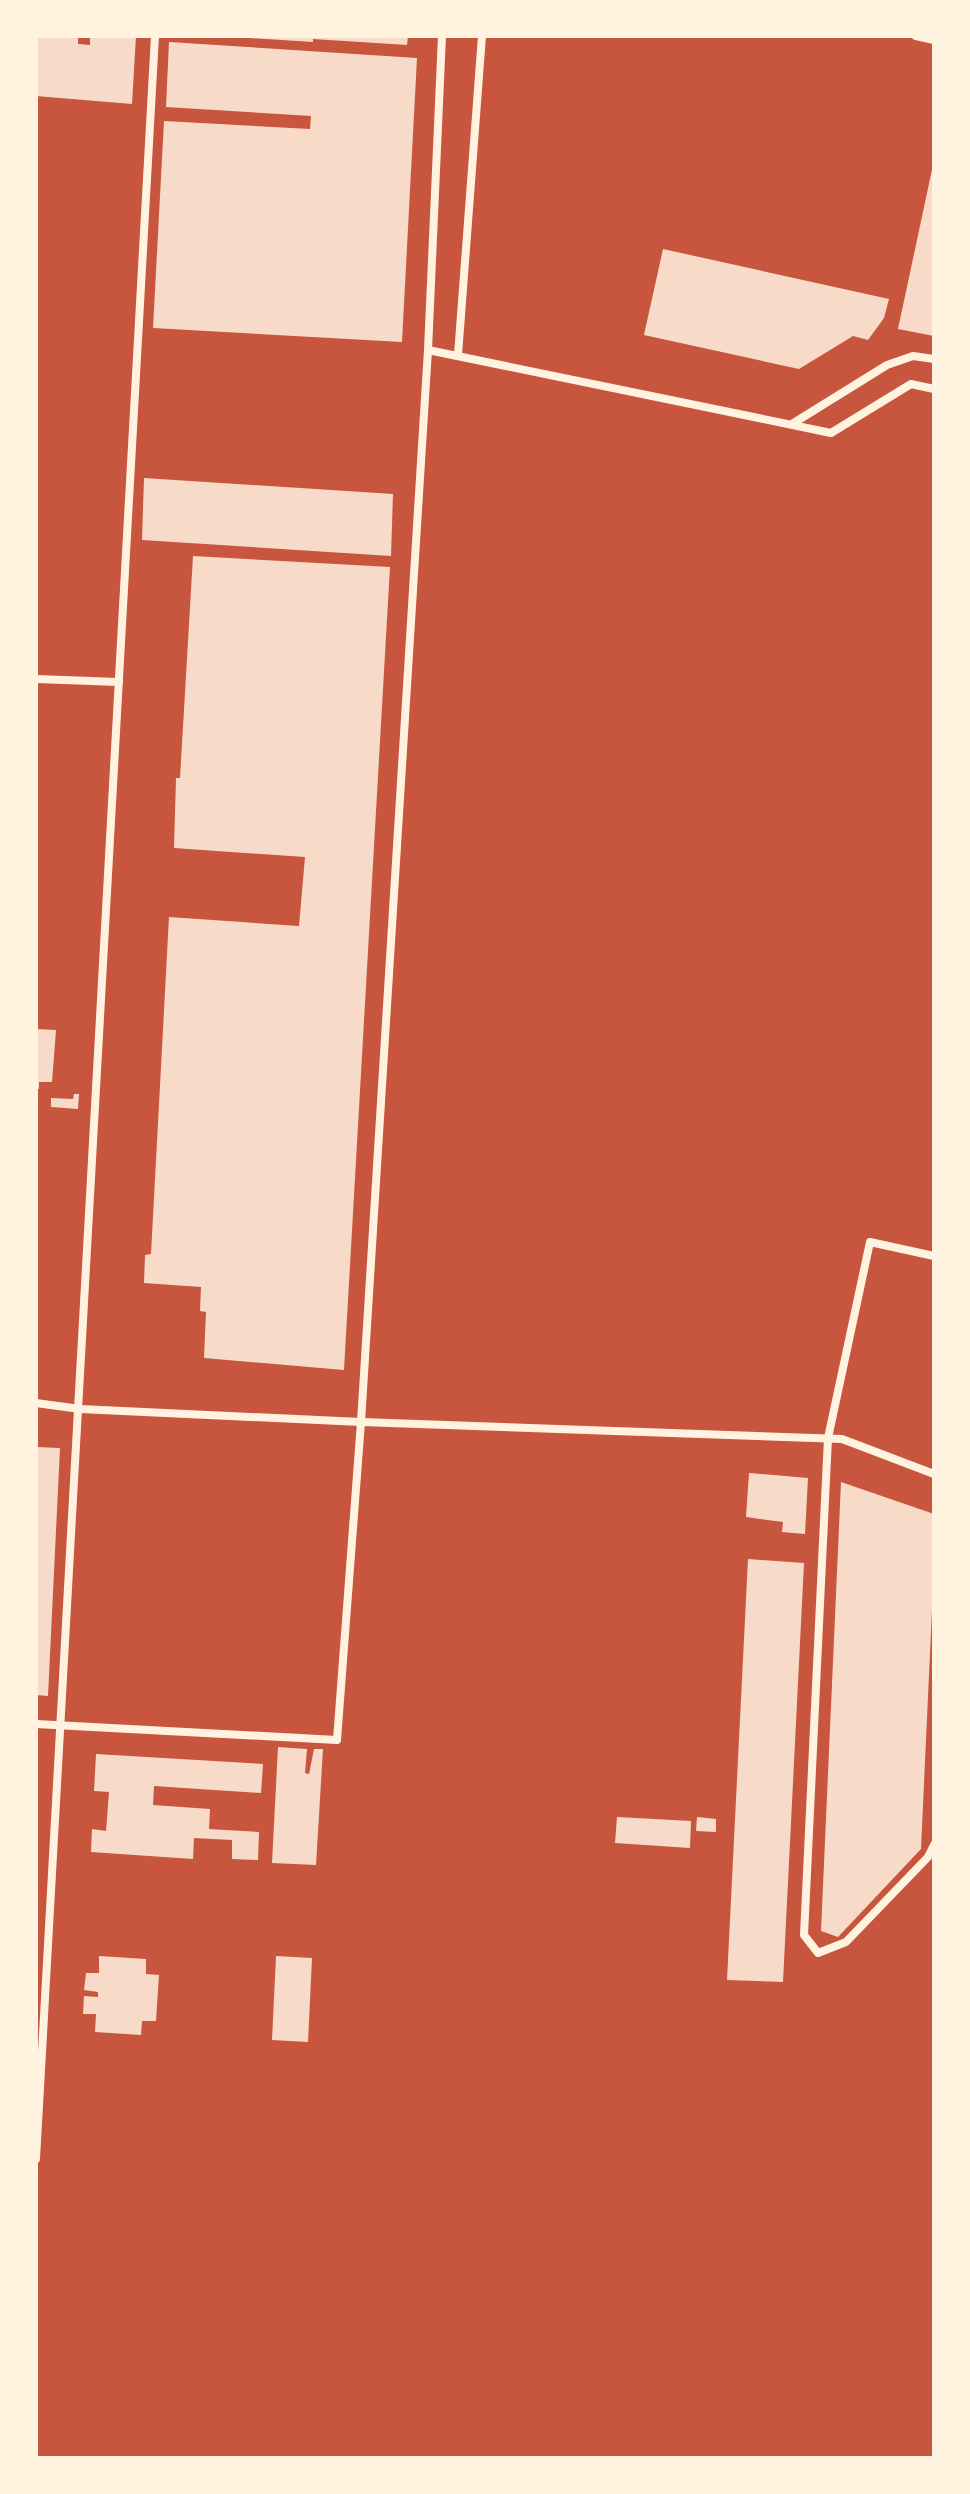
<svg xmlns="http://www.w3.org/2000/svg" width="970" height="2494" font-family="Ubuntu,sans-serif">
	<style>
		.building { fill: #f7dbc8 }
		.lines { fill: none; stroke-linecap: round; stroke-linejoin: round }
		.minor { stroke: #fff3e0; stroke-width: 8 }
	</style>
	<rect width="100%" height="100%" fill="#c8553d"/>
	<!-- building -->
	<g class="building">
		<path d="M 36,36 L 78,36 L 78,44 L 90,45 L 90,36 L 136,36 L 132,104 L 36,96 Z"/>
		<path d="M 250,36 L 408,36 L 407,45 L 313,39 L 313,42 L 250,38 Z"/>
		<path d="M 169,42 L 417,58 L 402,342 L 153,328 L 164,121 L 310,129 L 311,116 L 166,107 Z"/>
		<path d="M 933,165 L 934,165 L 934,336 L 898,329 Z"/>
		<path d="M 663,249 L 889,299 L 884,318 L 868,340 L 853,336 L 799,369 L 644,335 Z"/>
		<path d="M 144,478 L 393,494 L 391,556 L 142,540 Z"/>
		<path d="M 193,556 L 390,567 L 344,1370 L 204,1358 L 206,1312 L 200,1311 L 201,1287 L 144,1283 L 145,1255 L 151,1254 L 169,917 L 299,926 L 305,857 L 174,848 L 176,778 L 180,778 Z"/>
		<path d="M 36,1029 L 56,1030 L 52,1082 L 39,1082 L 39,1089 L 36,1089 Z"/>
		<path d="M 74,1094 L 79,1094 L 78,1109 L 51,1107 L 51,1098 L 73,1099 Z"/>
		<path d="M 36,1447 L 60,1448 L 48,1696 L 36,1695 Z"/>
		<path d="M 749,1473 L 808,1478 L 805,1534 L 782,1532 L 783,1522 L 746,1517 Z"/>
		<path d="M 841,1482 L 934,1514 L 934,1566 L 921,1849 L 838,1937 L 821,1931 Z"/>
		<path d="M 748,1559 L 804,1563 L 783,1982 L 727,1980 Z"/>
		<path d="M 278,1747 L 307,1749 L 305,1773 L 309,1774 L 314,1749 L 323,1749 L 316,1865 L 272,1863 Z"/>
		<path d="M 96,1754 L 263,1764 L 261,1793 L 154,1786 L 153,1805 L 210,1809 L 209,1829 L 259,1832 L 258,1860 L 232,1859 L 232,1840 L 194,1838 L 193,1859 L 91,1852 L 92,1829 L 106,1831 L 109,1792 L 94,1791 Z"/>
		<path d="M 617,1817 L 691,1821 L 690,1848 L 615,1843 Z"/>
		<path d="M 697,1817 L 716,1819 L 716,1832 L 696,1831 Z"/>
		<path d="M 99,1956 L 146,1959 L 146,1974 L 159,1975 L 156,2021 L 142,2021 L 141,2035 L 95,2032 L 96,2014 L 83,2014 L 84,1996 L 98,1997 L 98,1992 L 84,1990 L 86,1973 L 99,1973 Z"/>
		<path d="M 276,1956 L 312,1958 L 308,2042 L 272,2040 Z"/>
	</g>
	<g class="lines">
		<!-- minor -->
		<g class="minor">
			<path d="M 916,36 L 934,40"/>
			<path d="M 428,350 L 831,433 L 911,384 L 934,389"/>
			<path d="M 458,355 L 482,36"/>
			<path d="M 792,424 L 887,365 L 913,356 L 934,359"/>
			<path d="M 36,679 L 119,682"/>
			<path d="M 934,1256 L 870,1242 L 828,1438 L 804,1935 L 818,1953 L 846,1942 L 928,1857 L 934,1845"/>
			<path d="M 36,1403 L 80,1409 L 361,1422 L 842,1439 L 934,1474"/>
			<path d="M 36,1724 L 337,1740 L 361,1422 L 428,350 L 442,36"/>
			<path d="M 36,2159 L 155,36"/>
		</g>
	</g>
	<!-- border -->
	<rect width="970" height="2494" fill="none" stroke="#fff3e0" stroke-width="76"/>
</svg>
